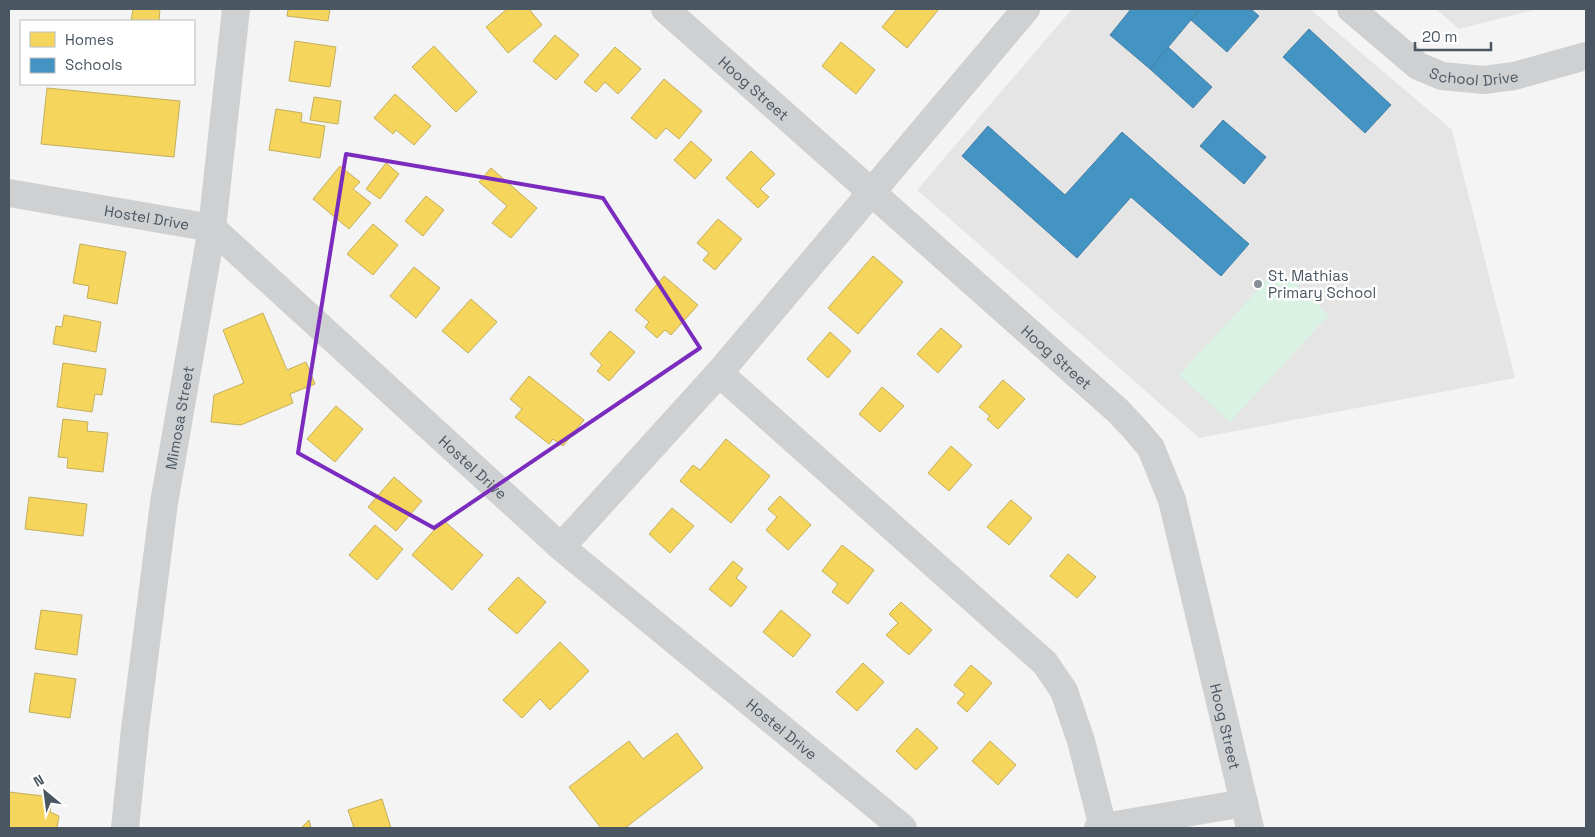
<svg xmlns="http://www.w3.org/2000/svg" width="1595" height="837" font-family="'Space Grotesk',sans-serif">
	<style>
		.education { fill: #e6e5e6 }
		.green { fill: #d9f2e3 }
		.homes { fill: #f6d55c; stroke: #c2af5e }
		.schools { fill: #4393c3; stroke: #4581a6 }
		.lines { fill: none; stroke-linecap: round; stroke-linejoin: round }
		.minor { stroke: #ced0d2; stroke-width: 28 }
		.marked { fill: none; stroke: #7b2cbf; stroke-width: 4; stroke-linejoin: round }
		.poi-dot { fill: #868d94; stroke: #fff; stroke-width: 2 }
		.labels { text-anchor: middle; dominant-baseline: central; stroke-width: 5; stroke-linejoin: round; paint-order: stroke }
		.street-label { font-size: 15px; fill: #4a5661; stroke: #fff }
		.poi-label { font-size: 15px; fill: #4a5661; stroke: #fff; text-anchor: start }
	</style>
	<rect width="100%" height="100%" fill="#f4f4f4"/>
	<!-- education -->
	<g class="education">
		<path d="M 1072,9 L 1310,9 L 1452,130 L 1515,378 L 1199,438 L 917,190 Z"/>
		<path d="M 1436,9 L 1538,9 L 1459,29 Z"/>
	</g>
	<!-- green -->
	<path class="green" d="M 1278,268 L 1329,315 L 1230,422 L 1179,375 Z"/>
	<!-- homes -->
	<g class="homes">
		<path d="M 133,9 L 160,9 L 159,21 L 131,21 Z"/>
		<path d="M 288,9 L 330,9 L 328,21 L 287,16 Z"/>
		<path d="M 507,9 L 529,9 L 542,25 L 508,53 L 486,27 Z"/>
		<path d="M 897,9 L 939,9 L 907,48 L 882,27 Z"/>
		<path d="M 555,35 L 579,55 L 556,80 L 533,61 Z"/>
		<path d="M 295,41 L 336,47 L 330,87 L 289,81 Z"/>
		<path d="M 841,42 L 875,70 L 856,94 L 822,66 Z"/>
		<path d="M 434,46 L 477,92 L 456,112 L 412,67 Z"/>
		<path d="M 615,47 L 641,69 L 618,94 L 605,82 L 596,92 L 584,82 Z"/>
		<path d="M 664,79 L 702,111 L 679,139 L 666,128 L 656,139 L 631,118 Z"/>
		<path d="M 47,88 L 180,101 L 174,157 L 41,144 Z"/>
		<path d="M 395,94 L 431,126 L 414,145 L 396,130 L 393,134 L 374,118 Z"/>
		<path d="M 314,97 L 341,101 L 338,124 L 310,120 Z"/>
		<path d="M 276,109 L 302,113 L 301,122 L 325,126 L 320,158 L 269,150 Z"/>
		<path d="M 691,141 L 712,160 L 695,179 L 674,160 Z"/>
		<path d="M 751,151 L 775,174 L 760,189 L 769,197 L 758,208 L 726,178 Z"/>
		<path d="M 386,163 L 399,174 L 380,199 L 366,189 Z"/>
		<path d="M 340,166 L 360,182 L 353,189 L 371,203 L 349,229 L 313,199 Z"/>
		<path d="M 491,168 L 537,208 L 511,238 L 492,223 L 507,206 L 479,182 Z"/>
		<path d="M 426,196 L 444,210 L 423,236 L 405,221 Z"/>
		<path d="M 718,219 L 742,239 L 715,270 L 703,260 L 709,253 L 697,243 Z"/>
		<path d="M 373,224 L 398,245 L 373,275 L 347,254 Z"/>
		<path d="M 80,244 L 126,252 L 117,304 L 87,298 L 89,286 L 73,283 Z"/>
		<path d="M 873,256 L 903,282 L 858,334 L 828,308 Z"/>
		<path d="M 414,267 L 440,288 L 416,318 L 390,296 Z"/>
		<path d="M 664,276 L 698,305 L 671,335 L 665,330 L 657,338 L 645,327 L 649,322 L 635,310 Z"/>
		<path d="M 471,299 L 497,322 L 468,353 L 442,331 Z"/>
		<path d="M 263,313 L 287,370 L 306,362 L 315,384 L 290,394 L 293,403 L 241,425 L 211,422 L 214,395 L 244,383 L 223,330 Z"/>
		<path d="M 64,315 L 101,322 L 96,352 L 53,344 L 56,326 L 62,327 Z"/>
		<path d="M 941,328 L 962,346 L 938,373 L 917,354 Z"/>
		<path d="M 610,331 L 635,352 L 609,381 L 597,371 L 602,365 L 590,354 Z"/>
		<path d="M 830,332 L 851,351 L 828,378 L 807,359 Z"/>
		<path d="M 63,363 L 106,369 L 102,395 L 95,394 L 92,412 L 57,407 Z"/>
		<path d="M 529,376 L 584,420 L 563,446 L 553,439 L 549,444 L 515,417 L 522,409 L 510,399 Z"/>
		<path d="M 1003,380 L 1025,399 L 998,429 L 987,419 L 990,416 L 979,407 Z"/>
		<path d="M 882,387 L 904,406 L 880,432 L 859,414 Z"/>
		<path d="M 336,406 L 363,429 L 335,462 L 307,439 Z"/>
		<path d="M 63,419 L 88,422 L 87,431 L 108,433 L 103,472 L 67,468 L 68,458 L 58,457 Z"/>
		<path d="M 726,439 L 770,476 L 731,523 L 680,481 L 693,465 L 700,470 Z"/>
		<path d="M 951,446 L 972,465 L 949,491 L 928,473 Z"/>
		<path d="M 394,477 L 422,501 L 396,531 L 368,507 Z"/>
		<path d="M 780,496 L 811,525 L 788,550 L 766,530 L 777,517 L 768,509 Z"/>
		<path d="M 29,497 L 87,504 L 83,536 L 25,529 Z"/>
		<path d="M 1011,500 L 1032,518 L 1009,545 L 987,527 Z"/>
		<path d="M 672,508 L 694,526 L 670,553 L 649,534 Z"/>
		<path d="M 443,520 L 483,555 L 452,590 L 412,555 Z"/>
		<path d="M 375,525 L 403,549 L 377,580 L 349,555 Z"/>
		<path d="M 842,545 L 874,570 L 848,604 L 832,592 L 838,584 L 822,571 Z"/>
		<path d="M 1068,554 L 1096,577 L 1077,598 L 1050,576 Z"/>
		<path d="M 733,561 L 743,569 L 736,578 L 747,587 L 731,607 L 709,589 Z"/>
		<path d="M 518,577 L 546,602 L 517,634 L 488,609 Z"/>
		<path d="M 901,602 L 932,630 L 909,655 L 886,635 L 898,623 L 889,614 Z"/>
		<path d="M 41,610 L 82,615 L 77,655 L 35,649 Z"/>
		<path d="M 781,610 L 811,635 L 793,657 L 763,632 Z"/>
		<path d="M 560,642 L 589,671 L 550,710 L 540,699 L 522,718 L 503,700 Z"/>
		<path d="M 863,663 L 884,682 L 857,711 L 836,692 Z"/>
		<path d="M 971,665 L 992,683 L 967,712 L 957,703 L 965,694 L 954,685 Z"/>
		<path d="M 35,673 L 76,679 L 70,718 L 29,712 Z"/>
		<path d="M 917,728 L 938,748 L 916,770 L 896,751 Z"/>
		<path d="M 677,733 L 703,768 L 625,828 L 601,828 L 569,787 L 629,741 L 643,759 Z"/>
		<path d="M 990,741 L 1016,765 L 998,785 L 972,761 Z"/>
		<path d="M 9,792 L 52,797 L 50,812 L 59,816 L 57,828 L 9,828 Z"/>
		<path d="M 382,799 L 391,828 L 354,828 L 348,810 Z"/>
		<path d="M 309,820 L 311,828 L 301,828 Z"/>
	</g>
	<!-- schools -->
	<g class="schools">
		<path d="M 1131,9 L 1200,9 L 1150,69 L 1110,35 Z"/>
		<path d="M 1200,9 L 1251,9 L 1259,16 L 1227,52 L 1191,20 Z"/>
		<path d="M 1309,29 L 1391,105 L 1365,133 L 1283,57 Z"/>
		<path d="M 1168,47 L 1212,87 L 1193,108 L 1150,69 Z"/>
		<path d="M 1223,120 L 1266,157 L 1244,184 L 1200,146 Z"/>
		<path d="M 988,126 L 1065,195 L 1122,132 L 1249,244 L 1221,276 L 1131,197 L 1077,258 L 962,156 Z"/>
	</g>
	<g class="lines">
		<!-- minor -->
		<g class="minor">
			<path id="s1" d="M 665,9 L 1118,411 L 1135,429 L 1151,448 L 1172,500 L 1250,828"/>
			<path id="s2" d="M 1351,9 L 1418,66 L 1442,76 L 1484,80 L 1514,76 L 1586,56"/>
			<path id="s3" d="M 9,193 L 212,228 L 561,547 L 903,828"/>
			<path d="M 719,373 L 1045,663 L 1064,691 L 1081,741 L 1103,827"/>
			<path d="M 561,547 L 719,373 L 1026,9"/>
			<path id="s4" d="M 125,828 L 135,729 L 164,503 L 212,228 L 236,9"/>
			<path d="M 1098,828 L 1244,803"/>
		</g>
	</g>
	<!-- marked area -->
	<path class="marked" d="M 346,154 L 603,198 L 700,348 L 434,528 L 298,453 Z"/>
	<!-- markers -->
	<circle class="poi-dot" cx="1258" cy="284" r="5"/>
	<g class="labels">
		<!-- street labels -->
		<g class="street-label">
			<text stroke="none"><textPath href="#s2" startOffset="146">School Drive</textPath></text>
			<text stroke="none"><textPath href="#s1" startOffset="119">Hoog Street</textPath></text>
			<text stroke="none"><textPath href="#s3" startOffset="140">Hostel Drive</textPath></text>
			<text stroke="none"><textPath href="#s1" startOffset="524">Hoog Street</textPath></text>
			<text stroke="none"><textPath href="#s4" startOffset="414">Mimosa Street</textPath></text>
			<text stroke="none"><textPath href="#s3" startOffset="560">Hostel Drive</textPath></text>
			<text stroke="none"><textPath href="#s1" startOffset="944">Hoog Street</textPath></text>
			<text stroke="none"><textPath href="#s3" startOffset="965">Hostel Drive</textPath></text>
		</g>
		<!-- poi labels -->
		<g class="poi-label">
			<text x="1268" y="275">St. Mathias<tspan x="1268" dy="17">Primary School</tspan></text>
		</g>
	</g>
	<!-- border -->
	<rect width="1595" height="837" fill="none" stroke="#4a5661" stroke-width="20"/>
	<!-- legend -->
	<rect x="20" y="20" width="175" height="65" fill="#ffffff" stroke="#b7bbc0"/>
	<rect x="30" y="32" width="25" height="15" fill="#f6d55c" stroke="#b7bbc0"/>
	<text x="65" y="45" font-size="15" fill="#4a5661">Homes</text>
	<rect x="30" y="58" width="25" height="15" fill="#4393c3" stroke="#b7bbc0"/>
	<text x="65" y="70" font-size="15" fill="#4a5661">Schools</text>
	<!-- north arrow -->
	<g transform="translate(45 792) rotate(331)" stroke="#ffffff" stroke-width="4" paint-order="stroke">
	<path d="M0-4L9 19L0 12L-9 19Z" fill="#4a5661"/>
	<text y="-8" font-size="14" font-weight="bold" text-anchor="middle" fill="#4a5661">N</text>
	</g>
	<!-- scale -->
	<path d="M1415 42v8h76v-8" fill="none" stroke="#4a5661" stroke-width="2.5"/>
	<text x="1422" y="42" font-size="15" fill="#4a5661" stroke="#ffffff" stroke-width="4" paint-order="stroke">20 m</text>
</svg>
